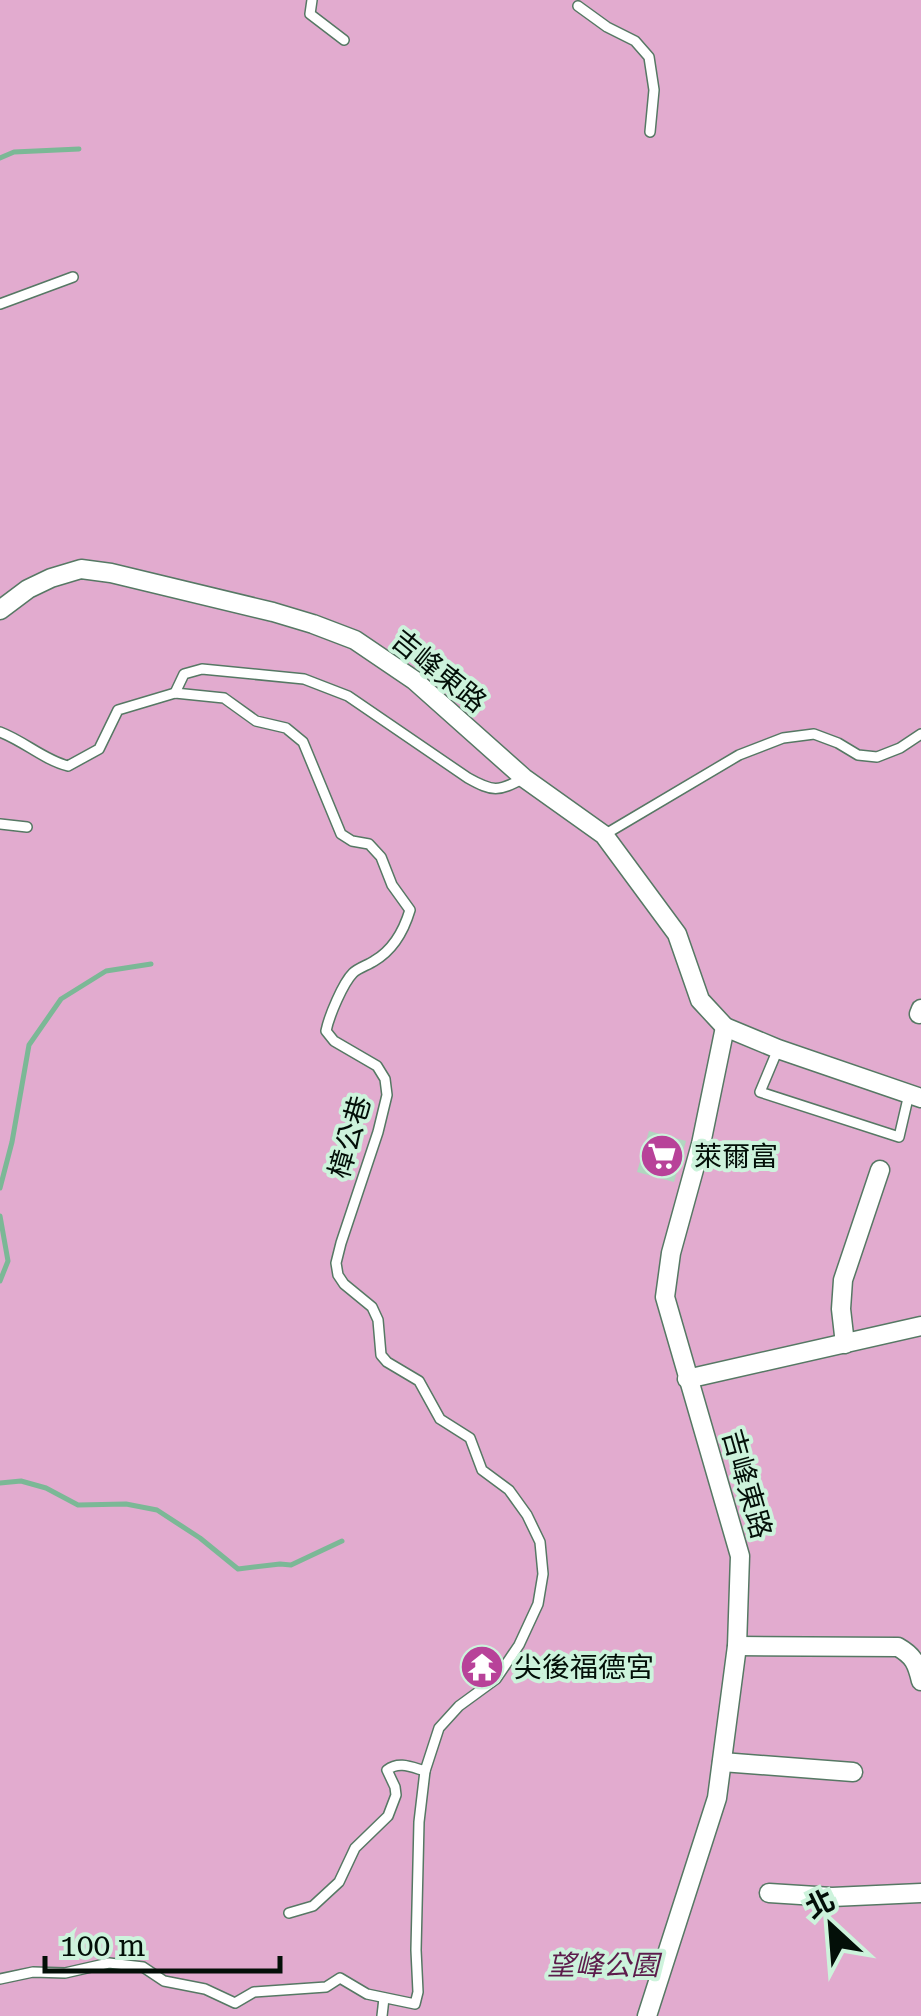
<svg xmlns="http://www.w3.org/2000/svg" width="921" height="2016" font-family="'Roboto Serif','Noto Sans TC',serif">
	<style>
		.green { fill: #e2abcf }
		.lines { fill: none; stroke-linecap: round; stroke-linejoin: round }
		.stream { stroke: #7bb896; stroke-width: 5 }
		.building { fill: #b1d6c0 }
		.lane-casing { stroke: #567864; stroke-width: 12 }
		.street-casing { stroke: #567864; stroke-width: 21 }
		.lane { stroke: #fff; stroke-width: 9 }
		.street { stroke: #fff; stroke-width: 18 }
		.labels { text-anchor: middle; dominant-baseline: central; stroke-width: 8; stroke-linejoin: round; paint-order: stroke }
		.street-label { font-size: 28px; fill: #030f08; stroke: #cdf3dc }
		.poi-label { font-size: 28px; fill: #030f08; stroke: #cdf3dc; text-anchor: start }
		.park-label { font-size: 28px; font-style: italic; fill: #5c1b4b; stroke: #cdf3dc }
	</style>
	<rect width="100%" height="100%" fill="#cdf3dc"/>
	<!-- green -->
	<rect class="green" x="0" y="0" width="921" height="2016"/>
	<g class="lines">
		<!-- stream -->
		<g class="stream">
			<path d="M 0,158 L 14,152 L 79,149"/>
			<path d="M 0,1188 L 12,1142 L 29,1045 L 61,999 L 106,971 L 151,964"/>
			<path d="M 0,1216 L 8,1261 L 0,1281"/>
			<path d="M 0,1483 L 21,1481 L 46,1488 L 78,1505 L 126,1504 L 157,1510 L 200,1538 L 238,1569 L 280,1564 L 291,1565 L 342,1541"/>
		</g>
	</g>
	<!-- building -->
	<g class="building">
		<path d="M 649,1131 L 686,1141 L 674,1182 L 637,1172 Z"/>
		<path d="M 483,1651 L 497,1663 L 477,1683 L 465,1666 Z"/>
	</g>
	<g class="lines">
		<!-- lane casing -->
		<g class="lane-casing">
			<g id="lane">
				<path d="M 312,0 L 310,14 L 344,40"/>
				<path d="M 578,6 L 607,27 L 635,41 L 649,57 L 654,90 L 650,132"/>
				<path d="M 0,304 L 73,277"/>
				<path d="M 175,693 L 184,674 L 202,669 L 304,679 L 348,696 L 468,778 C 493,792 498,792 524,778"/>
				<path d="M 0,732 C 24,741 44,760 68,766 L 99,749 L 118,710 L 175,693 L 224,698 L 256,721 L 286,728 L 303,742 L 341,834 L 352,841 L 369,844 L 381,857 L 392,885 L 410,910 C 404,930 393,950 374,961 C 368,965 358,968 353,973 C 343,983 329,1016 326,1031 L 334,1041 L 377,1066 L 385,1079 L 387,1095 L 378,1132 L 341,1243 L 336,1263 L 338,1275 L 344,1284 L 372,1307 L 378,1320 L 381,1355 L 387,1362 L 419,1381 L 440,1419 L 470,1438 L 482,1470 L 509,1490 L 527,1515 L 540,1542 L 543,1574 L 538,1604 L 519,1645 L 496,1679 L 459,1706 L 439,1728 L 425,1771 L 419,1822 L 416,1950 L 418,1992 L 415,2004 L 367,1994 L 340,1978 L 326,1987 L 254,1992 L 235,2003 L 205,1989 L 164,1981 L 143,1967 L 109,1963 L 65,1973 L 33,1972 L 0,1979"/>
				<path d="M 0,824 L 27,827"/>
				<path d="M 604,835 L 739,755 L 783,738 L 814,734 L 838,743 L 858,755 L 877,757 L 900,748 L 921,734"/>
				<path d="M 778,1049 L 760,1092 L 899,1137 L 909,1094"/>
				<path d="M 289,1913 L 313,1906 L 339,1882 L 355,1848 L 388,1816 L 396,1795 L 395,1787 L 387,1770 C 399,1761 411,1767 425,1771"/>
				<path d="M 382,2016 L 384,1998"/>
			</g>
		</g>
		<!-- street casing -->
		<g class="street-casing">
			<g id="street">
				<path d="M 0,610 L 28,589 L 51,578 L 81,569 L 111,573 L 273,612 L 313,624 L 355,640 L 414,680 L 524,778 L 604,835 L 677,934 L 700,1000 L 725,1027 L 778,1049 L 921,1098"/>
				<path d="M 919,1014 L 921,1009"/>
				<path d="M 845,1344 L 841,1309 L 843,1280 L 880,1170"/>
				<path d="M 687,1379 L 921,1326"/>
				<path d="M 737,1646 L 898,1647 C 914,1656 917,1664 921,1681"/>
				<path d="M 722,1762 L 853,1772"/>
				<path d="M 769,1893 L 832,1897 L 921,1893"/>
				<path d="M 647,2016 L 717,1798 L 737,1646 L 740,1556 L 665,1297 L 671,1253 L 701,1144 L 725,1027"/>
			</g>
		</g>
		<!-- lane -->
		<use href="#lane" class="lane"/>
		<!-- street -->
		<use href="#street" class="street"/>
	</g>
	<!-- icons -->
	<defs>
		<g id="supermarket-disc" transform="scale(2.25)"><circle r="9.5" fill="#b84299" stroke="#cdf3dc"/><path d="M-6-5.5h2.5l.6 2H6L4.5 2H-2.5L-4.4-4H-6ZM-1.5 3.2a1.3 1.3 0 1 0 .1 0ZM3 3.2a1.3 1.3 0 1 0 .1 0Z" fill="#fff"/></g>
		<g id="temple-disc" transform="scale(2.25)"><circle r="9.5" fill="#b84299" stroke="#cdf3dc"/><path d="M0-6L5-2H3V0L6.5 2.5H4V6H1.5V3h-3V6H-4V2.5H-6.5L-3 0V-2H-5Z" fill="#fff"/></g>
	</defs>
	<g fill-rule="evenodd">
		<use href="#supermarket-disc" x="662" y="1156"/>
		<use href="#temple-disc" x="482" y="1667"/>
	</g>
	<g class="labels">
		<!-- street labels -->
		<g class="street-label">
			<text transform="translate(439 671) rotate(39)">吉峰東路</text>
			<text transform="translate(350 1137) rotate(-74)">樟公巷</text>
			<text transform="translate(747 1484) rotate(74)">吉峰東路</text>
		</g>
		<!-- poi labels -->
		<g class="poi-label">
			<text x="694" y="1156">萊爾富</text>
			<text x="514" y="1667">尖後福德宮</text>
		</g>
		<!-- park labels -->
		<g class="park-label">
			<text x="603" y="1965">望峰公園</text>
		</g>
	</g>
	<!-- north arrow -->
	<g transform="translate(831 1926) rotate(334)" stroke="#cdf3dc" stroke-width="8" paint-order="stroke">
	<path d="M0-8L18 38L0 25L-18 38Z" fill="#030f08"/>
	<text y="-15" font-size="28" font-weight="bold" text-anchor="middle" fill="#030f08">北</text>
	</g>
	<!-- scale -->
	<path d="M45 1956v15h235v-15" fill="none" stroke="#030f08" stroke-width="5"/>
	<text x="60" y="1956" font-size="30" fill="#030f08" stroke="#cdf3dc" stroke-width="8" paint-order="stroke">100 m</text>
</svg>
